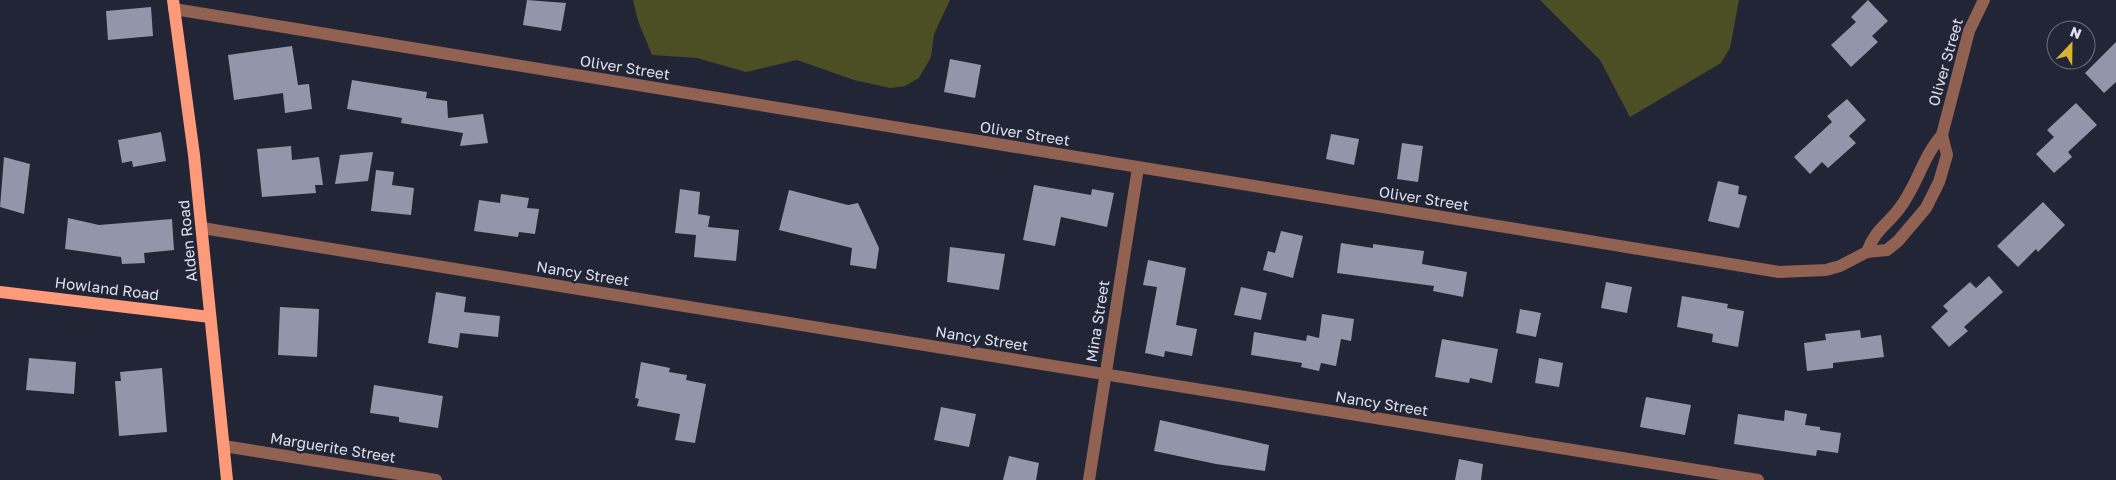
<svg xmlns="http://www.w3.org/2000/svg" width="2116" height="480" font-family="'Golos Text',sans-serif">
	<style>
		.green { fill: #4c4f23 }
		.building { fill: #9196ab }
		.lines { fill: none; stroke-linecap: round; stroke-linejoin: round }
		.minor { stroke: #916151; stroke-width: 12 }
		.major { stroke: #fd9a79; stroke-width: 12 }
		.labels { text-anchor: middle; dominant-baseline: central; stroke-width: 5; stroke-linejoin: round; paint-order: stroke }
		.street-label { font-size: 15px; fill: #dde0ec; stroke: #222536 }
	</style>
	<rect width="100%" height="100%" fill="#222536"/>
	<!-- green -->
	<g class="green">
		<path d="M 633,0 L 950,0 L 934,34 L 931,57 L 919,78 L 905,86 L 890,88 L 854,80 L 797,60 L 746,72 L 697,58 L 652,55 L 638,21 Z"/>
		<path d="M 1540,0 L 1739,0 L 1730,48 L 1721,63 L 1630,117 L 1600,60 Z"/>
	</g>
	<!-- building -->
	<g class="building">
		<path d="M 527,0 L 566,3 L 561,31 L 523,25 Z"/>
		<path d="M 1868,0 L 1888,21 L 1872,36 L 1878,42 L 1851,67 L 1831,45 L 1856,22 L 1851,17 Z"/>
		<path d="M 151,7 L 153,36 L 108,40 L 106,11 Z"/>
		<path d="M 2116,42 L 2116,82 L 2104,93 L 2085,73 Z"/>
		<path d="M 292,46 L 298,85 L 309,84 L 312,109 L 285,113 L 283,93 L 234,100 L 228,55 Z"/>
		<path d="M 950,59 L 981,65 L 975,98 L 944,92 Z"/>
		<path d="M 352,80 L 427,92 L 426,98 L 447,101 L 448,118 L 483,114 L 488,143 L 460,146 L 463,133 L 401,123 L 402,118 L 347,109 Z"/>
		<path d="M 1847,99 L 1866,120 L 1849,136 L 1856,143 L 1828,168 L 1822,162 L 1810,174 L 1794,157 L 1832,122 L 1827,116 Z"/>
		<path d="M 2076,103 L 2097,125 L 2068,152 L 2072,157 L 2054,173 L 2036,154 L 2054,137 L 2047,130 Z"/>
		<path d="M 161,132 L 166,161 L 133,167 L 132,161 L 122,163 L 118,140 Z"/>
		<path d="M 1331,134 L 1359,139 L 1354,165 L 1326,159 Z"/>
		<path d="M 1402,143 L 1423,146 L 1418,182 L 1397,179 Z"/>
		<path d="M 291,146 L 292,160 L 319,157 L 323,185 L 315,185 L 316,193 L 262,197 L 257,149 Z"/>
		<path d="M 373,152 L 368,181 L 335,184 L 340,155 Z"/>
		<path d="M 4,157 L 30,164 L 24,214 L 0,207 Z"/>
		<path d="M 376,170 L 394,172 L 392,185 L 414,188 L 411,215 L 371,211 Z"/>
		<path d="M 1718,181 L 1739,186 L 1738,194 L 1747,196 L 1739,228 L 1708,221 Z"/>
		<path d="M 1034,185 L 1091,195 L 1092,189 L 1114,193 L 1107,227 L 1061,217 L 1055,246 L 1023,240 Z"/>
		<path d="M 680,189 L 700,192 L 698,214 L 710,216 L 708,227 L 739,230 L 736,261 L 694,257 L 696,235 L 675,233 Z"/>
		<path d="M 789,190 L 848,205 L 858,203 L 879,248 L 876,269 L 850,265 L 852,248 L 779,230 Z"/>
		<path d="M 501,194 L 529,198 L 527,208 L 539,209 L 535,234 L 519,232 L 518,237 L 474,231 L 479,200 L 500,203 Z"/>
		<path d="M 2043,202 L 2065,225 L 2038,252 L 2036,249 L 2018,267 L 1997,246 Z"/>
		<path d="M 68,218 L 99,225 L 172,219 L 174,250 L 144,253 L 145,263 L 122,264 L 121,257 L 65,249 Z"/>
		<path d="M 1281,231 L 1303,236 L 1293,278 L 1263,270 L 1268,251 L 1275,253 Z"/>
		<path d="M 1341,243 L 1373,248 L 1373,244 L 1424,251 L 1422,264 L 1467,272 L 1463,297 L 1433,291 L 1434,286 L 1337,273 Z"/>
		<path d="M 950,247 L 1005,254 L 999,290 L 947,282 Z"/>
		<path d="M 1148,260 L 1186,268 L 1176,325 L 1197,329 L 1192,356 L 1165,351 L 1164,357 L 1145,353 L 1157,287 L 1143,285 Z"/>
		<path d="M 1989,276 L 2003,292 L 1964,327 L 1968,331 L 1949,347 L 1931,327 L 1948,311 L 1943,306 L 1970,282 L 1976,288 Z"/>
		<path d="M 1606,282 L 1632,287 L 1627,313 L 1601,308 Z"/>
		<path d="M 1241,287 L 1267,293 L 1261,320 L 1234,315 Z"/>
		<path d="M 436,292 L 466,297 L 464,312 L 500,316 L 498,337 L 460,333 L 458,348 L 428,343 Z"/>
		<path d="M 1682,296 L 1728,304 L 1727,308 L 1744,311 L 1738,347 L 1712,342 L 1713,334 L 1677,327 Z"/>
		<path d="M 280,307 L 319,309 L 317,357 L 278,355 Z"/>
		<path d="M 1520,309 L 1541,313 L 1536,337 L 1516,333 Z"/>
		<path d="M 1322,314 L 1354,319 L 1351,341 L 1341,339 L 1336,366 L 1321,363 L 1319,371 L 1301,367 L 1302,363 L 1251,355 L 1254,332 L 1306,341 L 1307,335 L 1319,338 Z"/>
		<path d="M 1860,330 L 1861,338 L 1881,335 L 1884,357 L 1833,363 L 1833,368 L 1807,371 L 1804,343 L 1826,340 L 1825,334 Z"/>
		<path d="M 1442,339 L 1498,349 L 1492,383 L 1470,378 L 1469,383 L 1435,377 Z"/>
		<path d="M 29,358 L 76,362 L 74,394 L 26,390 Z"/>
		<path d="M 1539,358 L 1563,363 L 1559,387 L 1535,383 Z"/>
		<path d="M 641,362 L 670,368 L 669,372 L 687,375 L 686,380 L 706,384 L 695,443 L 675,440 L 680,414 L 637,406 L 639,399 L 635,398 Z"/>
		<path d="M 162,368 L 167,432 L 119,436 L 115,381 L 121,381 L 120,372 Z"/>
		<path d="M 374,385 L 443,396 L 438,428 L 399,422 L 399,417 L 370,413 Z"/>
		<path d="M 1646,397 L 1691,405 L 1685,435 L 1640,427 Z"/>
		<path d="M 941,407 L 976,414 L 969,447 L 934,440 Z"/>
		<path d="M 1785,410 L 1807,414 L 1805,425 L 1820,427 L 1820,430 L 1841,433 L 1838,453 L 1817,450 L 1816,456 L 1734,444 L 1738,414 L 1784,421 Z"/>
		<path d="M 1160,420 L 1269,445 L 1265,471 L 1216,464 L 1154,451 Z"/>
		<path d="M 1009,456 L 1039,463 L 1036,480 L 1003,480 Z"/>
		<path d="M 1459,459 L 1483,464 L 1481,480 L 1455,480 Z"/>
	</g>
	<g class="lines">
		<!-- minor -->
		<g class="minor">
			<path d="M 174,9 L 1779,272 L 1826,270 L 1840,266 L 1867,252 L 1887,250 L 1898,241 L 1926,208 L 1939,182 L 1947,155 L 1942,135"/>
			<path d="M 202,228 L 1758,480"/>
			<path d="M 1867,252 C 1875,230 1885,227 1899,209 C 1917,186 1923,156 1942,135 L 1969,31 L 1984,0"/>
			<path d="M 224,446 L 436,480"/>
			<path d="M 1089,480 L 1138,168"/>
		</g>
		<!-- major -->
		<g class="major">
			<path d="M 173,0 L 194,155 L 227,480"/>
			<path d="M 0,292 L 210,317"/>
		</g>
	</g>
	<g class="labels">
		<!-- street labels -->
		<g class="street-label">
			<text transform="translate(1945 62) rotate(-74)">Oliver Street</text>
			<text transform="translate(625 67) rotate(9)">Oliver Street</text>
			<text transform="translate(1025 133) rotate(9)">Oliver Street</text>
			<text transform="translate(1424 198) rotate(9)">Oliver Street</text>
			<text transform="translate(187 241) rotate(-96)">Alden Road</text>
			<text transform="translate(583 273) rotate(9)">Nancy Street</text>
			<text transform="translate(107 288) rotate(7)">Howland Road</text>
			<text transform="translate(1097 321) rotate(-81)">Mina Street</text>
			<text transform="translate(982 338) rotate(9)">Nancy Street</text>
			<text transform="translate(1382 403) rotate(9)">Nancy Street</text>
			<text transform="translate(333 447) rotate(9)">Marguerite Street</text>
		</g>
	</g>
	<!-- north arrow -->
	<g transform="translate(2071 45) rotate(22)"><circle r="24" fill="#222536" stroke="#6d707f"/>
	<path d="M0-4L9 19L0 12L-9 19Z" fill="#dab333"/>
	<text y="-8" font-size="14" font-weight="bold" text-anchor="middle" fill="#dde0ec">N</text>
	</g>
</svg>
